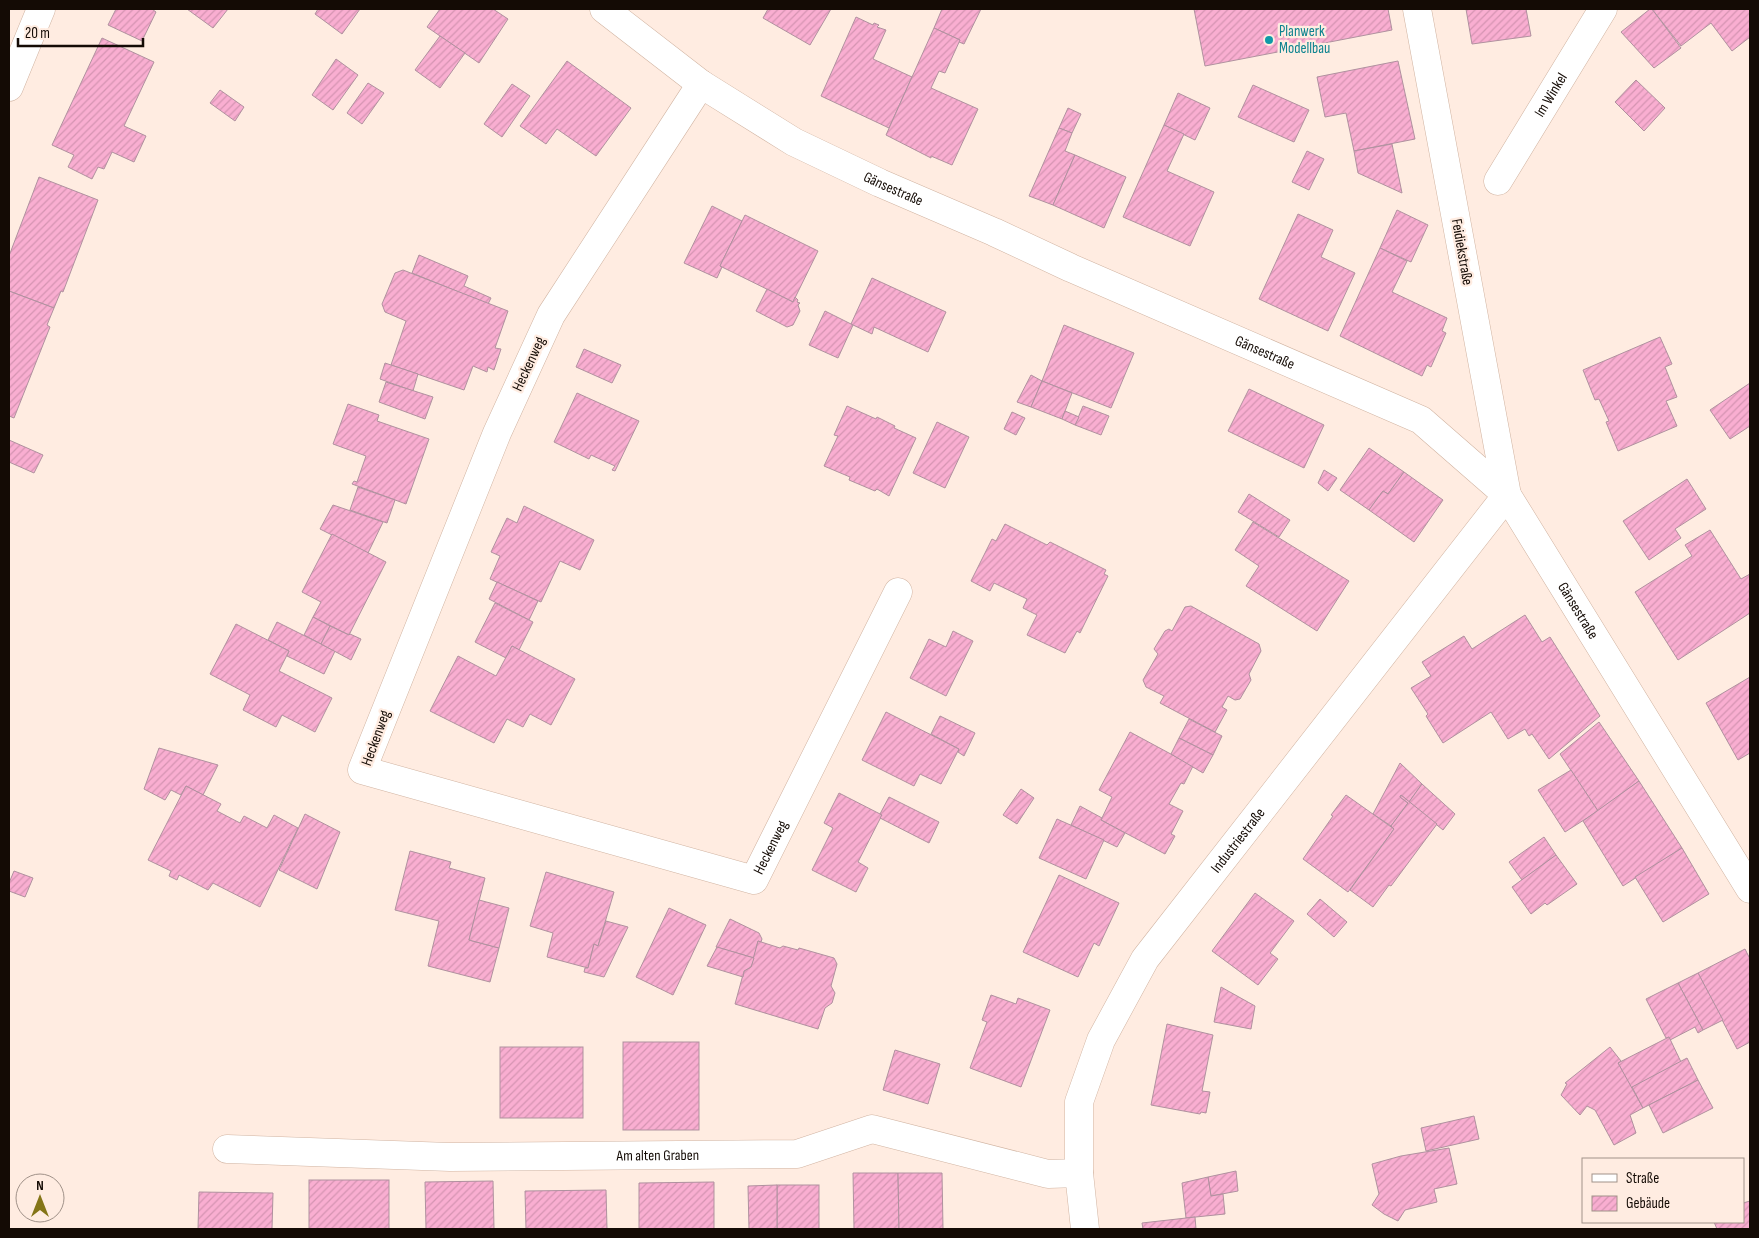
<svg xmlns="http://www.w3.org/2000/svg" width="1759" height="1238" font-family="'Sofia Sans Condensed',sans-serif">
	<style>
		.building { fill: url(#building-hatch); stroke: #b0919f }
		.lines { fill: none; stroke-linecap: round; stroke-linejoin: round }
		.minor-casing { stroke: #d1b4a2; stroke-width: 29 }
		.minor { stroke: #fff; stroke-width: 28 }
		.culture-dot { fill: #0f9aa8; stroke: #ffece1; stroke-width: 2 }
		.labels { text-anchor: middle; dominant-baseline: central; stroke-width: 4.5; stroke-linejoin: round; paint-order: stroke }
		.culture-label { font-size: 15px; fill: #0d838f; stroke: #ffece1; text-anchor: start }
		.street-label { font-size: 15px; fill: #140b05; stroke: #ffece1 }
	</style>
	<defs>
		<pattern id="building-hatch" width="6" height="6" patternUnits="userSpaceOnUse" patternTransform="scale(1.25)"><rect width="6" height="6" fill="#f9aed1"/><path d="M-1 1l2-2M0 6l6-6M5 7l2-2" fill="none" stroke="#d594b2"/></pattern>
	</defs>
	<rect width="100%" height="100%" fill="#ffece1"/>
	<!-- building -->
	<g class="building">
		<path d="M 116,9 L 152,9 L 156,12 L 142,41 L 108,25 Z"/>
		<path d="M 187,9 L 228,9 L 213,28 Z"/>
		<path d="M 318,9 L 360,9 L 342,34 L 315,14 Z"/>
		<path d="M 440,9 L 493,9 L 508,19 L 479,63 L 427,27 Z"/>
		<path d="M 768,9 L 831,9 L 810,45 L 763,18 Z"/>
		<path d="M 942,9 L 981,9 L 964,44 L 959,42 L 960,40 L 934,28 Z"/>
		<path d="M 1194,9 L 1388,9 L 1392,30 L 1205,66 Z"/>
		<path d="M 1466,9 L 1526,9 L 1531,36 L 1472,44 Z"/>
		<path d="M 1650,9 L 1652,9 L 1681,48 L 1654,68 L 1621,32 Z"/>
		<path d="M 1652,9 L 1750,9 L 1750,37 L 1732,51 L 1711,23 L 1681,46 Z"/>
		<path d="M 856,17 L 873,25 L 874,23 L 879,25 L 877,27 L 886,30 L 873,59 L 912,77 L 889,128 L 821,96 Z"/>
		<path d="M 934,28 L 960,40 L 945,73 L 939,71 L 931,88 L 978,109 L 952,165 L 931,156 L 931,158 L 886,135 Z"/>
		<path d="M 440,36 L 465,53 L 440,88 L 415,70 Z"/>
		<path d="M 102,38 L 154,62 L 124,126 L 146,136 L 134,162 L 112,152 L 104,169 L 98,167 L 92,179 L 68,167 L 74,155 L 52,145 Z"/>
		<path d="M 336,59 L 358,75 L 333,110 L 312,95 Z"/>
		<path d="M 567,61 L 631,108 L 596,156 L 557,129 L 546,144 L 520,126 Z"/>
		<path d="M 1398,61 L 1415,139 L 1354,151 L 1346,113 L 1325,117 L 1317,77 Z"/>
		<path d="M 1636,80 L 1665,108 L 1644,131 L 1615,102 Z"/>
		<path d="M 368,83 L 384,93 L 362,124 L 347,113 Z"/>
		<path d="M 512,84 L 530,96 L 502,137 L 484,124 Z"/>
		<path d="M 1253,85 L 1309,110 L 1294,142 L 1238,117 Z"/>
		<path d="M 220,90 L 244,107 L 235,121 L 210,103 Z"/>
		<path d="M 1178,93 L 1210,108 L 1195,140 L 1164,125 Z"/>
		<path d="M 1068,108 L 1081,114 L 1072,133 L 1059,128 Z"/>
		<path d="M 1164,125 L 1184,134 L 1167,171 L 1214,192 L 1190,246 L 1123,217 Z"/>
		<path d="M 1059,128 L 1072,133 L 1065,151 L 1075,155 L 1053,205 L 1029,196 Z"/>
		<path d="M 1392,144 L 1402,193 L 1358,173 L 1354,151 Z"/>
		<path d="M 1307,151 L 1324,159 L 1309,190 L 1292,182 Z"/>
		<path d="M 1075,155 L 1126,177 L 1104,228 L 1053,205 Z"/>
		<path d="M 39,177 L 98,200 L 63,292 L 61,291 L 54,308 L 9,291 L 9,256 Z"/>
		<path d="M 712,206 L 742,221 L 720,266 L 722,267 L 717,278 L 684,263 Z"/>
		<path d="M 1397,210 L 1428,225 L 1411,262 L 1380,248 Z"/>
		<path d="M 1298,214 L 1333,230 L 1321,257 L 1355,273 L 1328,331 L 1259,299 Z"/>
		<path d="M 745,215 L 818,251 L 793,302 L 720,266 Z"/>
		<path d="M 1380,248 L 1407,261 L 1392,292 L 1447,318 L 1442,331 L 1446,333 L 1431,367 L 1427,365 L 1422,376 L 1340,336 Z"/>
		<path d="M 419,255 L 468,276 L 464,286 L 491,298 L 488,304 L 412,273 Z"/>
		<path d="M 403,270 L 508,311 L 495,348 L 501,349 L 494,370 L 488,367 L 487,372 L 473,366 L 464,390 L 391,365 L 406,321 L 385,312 L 382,304 L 395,273 Z"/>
		<path d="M 872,278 L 946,312 L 928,352 L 874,327 L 872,334 L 851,324 Z"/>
		<path d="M 767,289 L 793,302 L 795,297 L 798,300 L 797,302 L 800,303 L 798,305 L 800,311 L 793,325 L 787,327 L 756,311 Z"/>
		<path d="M 9,291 L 54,308 L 47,325 L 50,327 L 14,418 L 9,416 Z"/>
		<path d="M 825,311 L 853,325 L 838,358 L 809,345 Z"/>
		<path d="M 1064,325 L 1134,353 L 1111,408 L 1042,381 Z"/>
		<path d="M 1660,337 L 1672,364 L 1665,367 L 1677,397 L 1666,401 L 1677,426 L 1618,451 L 1606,422 L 1609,421 L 1599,399 L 1595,400 L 1583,370 Z"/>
		<path d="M 584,349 L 621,365 L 612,383 L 576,367 Z"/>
		<path d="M 385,363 L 418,374 L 413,391 L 380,379 Z"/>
		<path d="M 1031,375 L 1042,381 L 1031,407 L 1017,402 Z"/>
		<path d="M 1042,381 L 1072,393 L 1062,419 L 1031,407 Z"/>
		<path d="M 386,382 L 433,397 L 425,419 L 379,402 Z"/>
		<path d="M 1750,383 L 1750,426 L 1730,439 L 1710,410 Z"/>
		<path d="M 1249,389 L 1324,425 L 1304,468 L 1228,431 Z"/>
		<path d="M 577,393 L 639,421 L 615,471 L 612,470 L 615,466 L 591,455 L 589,459 L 554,442 Z"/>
		<path d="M 348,404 L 379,415 L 377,421 L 429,439 L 406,504 L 352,484 L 354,481 L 357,482 L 366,456 L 333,444 Z"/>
		<path d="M 847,406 L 876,419 L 877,417 L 895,426 L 894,428 L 916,438 L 889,496 L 877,489 L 875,491 L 849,480 L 850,477 L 824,466 L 838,436 L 834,435 Z"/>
		<path d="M 1083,406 L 1109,416 L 1101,435 L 1075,425 Z"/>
		<path d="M 1065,411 L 1079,417 L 1075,425 L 1062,419 Z"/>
		<path d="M 1012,412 L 1025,418 L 1016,435 L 1004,429 Z"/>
		<path d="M 937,422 L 969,437 L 945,488 L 913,473 Z"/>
		<path d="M 9,440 L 43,455 L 34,473 L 9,462 Z"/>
		<path d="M 1369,448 L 1404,472 L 1388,494 L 1383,491 L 1369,510 L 1340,490 Z"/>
		<path d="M 1324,470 L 1337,478 L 1328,491 L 1318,483 Z"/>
		<path d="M 1404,472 L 1443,500 L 1414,542 L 1369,510 L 1383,491 L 1388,494 Z"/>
		<path d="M 1687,479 L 1706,509 L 1675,529 L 1681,538 L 1649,560 L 1623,521 Z"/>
		<path d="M 358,487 L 395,500 L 387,523 L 350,510 Z"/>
		<path d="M 1249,494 L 1290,520 L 1279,537 L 1238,512 Z"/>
		<path d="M 333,505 L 383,522 L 368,553 L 320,529 Z"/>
		<path d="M 524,506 L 594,540 L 580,570 L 560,561 L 541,602 L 490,579 L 500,556 L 491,552 L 507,518 L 517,523 Z"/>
		<path d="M 1253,522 L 1349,581 L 1317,631 L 1246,586 L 1259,566 L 1235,550 Z"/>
		<path d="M 1005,524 L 1047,545 L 1050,542 L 1106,570 L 1104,574 L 1108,576 L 1080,633 L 1077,631 L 1065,653 L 1027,635 L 1037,615 L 1023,608 L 1027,599 L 994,583 L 990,591 L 971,581 L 992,539 L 996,541 Z"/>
		<path d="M 1710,530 L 1741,579 L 1750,574 L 1750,613 L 1678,660 L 1635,592 L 1692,556 L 1685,545 Z"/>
		<path d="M 332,534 L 386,562 L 349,635 L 313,617 L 321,602 L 302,592 Z"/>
		<path d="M 497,582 L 538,601 L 529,620 L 489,599 Z"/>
		<path d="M 495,603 L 533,622 L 519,650 L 512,646 L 506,658 L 475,642 Z"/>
		<path d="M 1191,606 L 1259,644 L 1261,651 L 1249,674 L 1251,680 L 1240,699 L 1235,700 L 1228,696 L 1222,707 L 1227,710 L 1215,732 L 1160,703 L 1164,696 L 1146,687 L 1143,680 L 1158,654 L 1154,649 L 1165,631 L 1169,629 L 1172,631 L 1185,607 Z"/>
		<path d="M 1525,615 L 1542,642 L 1550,637 L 1600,716 L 1549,759 L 1532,734 L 1529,736 L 1525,729 L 1508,739 L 1491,712 L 1443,743 L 1426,716 L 1428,714 L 1411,688 L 1431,676 L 1422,662 L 1464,636 L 1472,649 Z"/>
		<path d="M 313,617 L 330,626 L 321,644 L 304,635 Z"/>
		<path d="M 277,622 L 335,651 L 324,674 L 287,656 L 289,651 L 268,640 Z"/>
		<path d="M 236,624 L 289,651 L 279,671 L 332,698 L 315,732 L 282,715 L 276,727 L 243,710 L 250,695 L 210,674 Z"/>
		<path d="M 330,626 L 349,635 L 350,634 L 361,639 L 351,660 L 321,644 Z"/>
		<path d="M 953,631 L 973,641 L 946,696 L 910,678 L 929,639 L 946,647 Z"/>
		<path d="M 512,646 L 575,679 L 551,725 L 530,714 L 523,727 L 507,719 L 494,743 L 430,711 L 458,656 L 496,676 Z"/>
		<path d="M 1750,677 L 1750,753 L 1738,760 L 1706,703 Z"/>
		<path d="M 886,712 L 959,749 L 941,784 L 920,774 L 914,786 L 862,760 Z"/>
		<path d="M 940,716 L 975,733 L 964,756 L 958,752 L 959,749 L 931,734 Z"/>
		<path d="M 1189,719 L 1222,736 L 1213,755 L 1179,738 Z"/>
		<path d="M 1599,722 L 1639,781 L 1598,811 L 1560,754 Z"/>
		<path d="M 1130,732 L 1193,766 L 1184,784 L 1181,783 L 1169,804 L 1183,811 L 1171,834 L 1175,836 L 1165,854 L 1101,820 L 1112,797 L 1099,790 Z"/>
		<path d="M 1179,738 L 1213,755 L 1203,773 L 1171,754 Z"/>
		<path d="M 159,748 L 218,765 L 203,795 L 186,786 L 181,795 L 171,790 L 165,800 L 144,789 Z"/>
		<path d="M 1400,763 L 1422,784 L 1409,802 L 1401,795 L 1400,797 L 1408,803 L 1391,826 L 1373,814 Z"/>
		<path d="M 1571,770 L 1598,811 L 1565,832 L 1538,790 Z"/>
		<path d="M 1639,781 L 1682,848 L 1623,886 L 1583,821 Z"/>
		<path d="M 1422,784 L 1455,814 L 1443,830 L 1409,802 Z"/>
		<path d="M 186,786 L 221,804 L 217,811 L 240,823 L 244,816 L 267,828 L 274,815 L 298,828 L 260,907 L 213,883 L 208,890 L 179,875 L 177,880 L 169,876 L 171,871 L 148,860 Z"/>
		<path d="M 1021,789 L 1034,798 L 1017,824 L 1003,815 Z"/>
		<path d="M 839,793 L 882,815 L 858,862 L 868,868 L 856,892 L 812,870 L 833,828 L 824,823 Z"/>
		<path d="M 1346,795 L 1394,829 L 1348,892 L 1303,859 L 1333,816 L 1331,815 Z"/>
		<path d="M 1401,795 L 1437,824 L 1391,886 L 1389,885 L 1373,907 L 1350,890 L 1394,829 L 1391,826 L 1408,803 L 1400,797 Z"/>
		<path d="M 889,797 L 939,822 L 929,843 L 880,818 L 882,815 L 880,814 Z"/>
		<path d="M 1080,806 L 1102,818 L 1101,820 L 1125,833 L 1117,847 L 1071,825 Z"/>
		<path d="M 305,814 L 340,832 L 317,889 L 279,870 Z"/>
		<path d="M 1057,819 L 1104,840 L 1086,879 L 1039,858 Z"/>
		<path d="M 1544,837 L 1556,855 L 1522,880 L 1509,862 Z"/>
		<path d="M 1682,848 L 1709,894 L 1663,922 L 1635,877 Z"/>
		<path d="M 410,851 L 451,862 L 449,868 L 485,878 L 469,940 L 499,948 L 490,982 L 428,966 L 439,921 L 395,910 Z"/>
		<path d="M 1556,855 L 1577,884 L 1547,905 L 1545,903 L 1531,914 L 1512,887 Z"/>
		<path d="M 14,871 L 33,878 L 25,897 L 9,891 L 9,883 Z"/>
		<path d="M 546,872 L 614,892 L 598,946 L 594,944 L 588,968 L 547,957 L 553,933 L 530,926 Z"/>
		<path d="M 1059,875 L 1119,903 L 1099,946 L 1094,943 L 1078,977 L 1023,952 Z"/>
		<path d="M 1255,893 L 1294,921 L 1270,953 L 1278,959 L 1258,985 L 1212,951 Z"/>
		<path d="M 1320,899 L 1347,922 L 1334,937 L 1307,914 Z"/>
		<path d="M 479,900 L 509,908 L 499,948 L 469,940 Z"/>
		<path d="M 669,908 L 706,925 L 673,995 L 636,977 Z"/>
		<path d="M 730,919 L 759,933 L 762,939 L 761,942 L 758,941 L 754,958 L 716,947 Z"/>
		<path d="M 606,921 L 628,927 L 604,977 L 584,972 L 585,968 L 588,968 L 594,944 L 598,946 Z"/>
		<path d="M 758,941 L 780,948 L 783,946 L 798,950 L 799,948 L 834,958 L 837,964 L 831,986 L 835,993 L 832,1003 L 825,1008 L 818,1029 L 735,1004 L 744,971 L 751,967 Z"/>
		<path d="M 717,947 L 754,958 L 751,967 L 744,971 L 743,977 L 707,966 Z"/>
		<path d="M 1745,949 L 1750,959 L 1750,1042 L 1737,1049 L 1698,973 Z"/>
		<path d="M 1698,973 L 1723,1020 L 1703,1030 L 1678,983 Z"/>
		<path d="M 1678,983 L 1703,1030 L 1698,1033 L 1695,1027 L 1670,1040 L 1669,1037 L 1666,1038 L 1646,999 Z"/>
		<path d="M 1221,987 L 1255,1006 L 1251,1029 L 1214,1022 Z"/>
		<path d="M 991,995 L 1016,1004 L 1018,998 L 1050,1010 L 1021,1087 L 970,1068 L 987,1022 L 982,1020 Z"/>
		<path d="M 1167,1024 L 1213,1035 L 1202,1091 L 1210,1092 L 1206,1113 L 1201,1112 L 1200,1114 L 1151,1105 Z"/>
		<path d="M 1669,1037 L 1681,1062 L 1631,1088 L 1618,1063 Z"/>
		<rect x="623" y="1042" width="76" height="88"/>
		<rect x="500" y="1047" width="83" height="71"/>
		<path d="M 1610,1047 L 1621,1061 L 1618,1063 L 1643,1108 L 1630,1115 L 1636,1133 L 1614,1145 L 1595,1110 L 1587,1106 L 1580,1115 L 1561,1095 L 1567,1084 L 1565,1083 Z"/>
		<path d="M 895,1050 L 940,1064 L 928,1104 L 883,1090 Z"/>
		<path d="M 1687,1058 L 1698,1080 L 1643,1108 L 1632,1087 Z"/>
		<path d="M 1698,1080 L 1713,1108 L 1663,1133 L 1649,1105 Z"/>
		<path d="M 1474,1116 L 1479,1139 L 1426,1151 L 1421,1128 Z"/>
		<path d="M 1449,1148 L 1457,1184 L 1434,1189 L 1437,1202 L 1405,1210 L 1398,1221 L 1384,1214 L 1372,1205 L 1379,1194 L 1372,1164 L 1401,1156 Z"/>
		<path d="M 1236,1171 L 1238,1191 L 1211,1196 L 1208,1177 Z"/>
		<path d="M 853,1173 L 898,1173 L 899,1229 L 854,1229 Z"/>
		<path d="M 898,1173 L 942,1173 L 943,1229 L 899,1229 Z"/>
		<path d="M 1208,1177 L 1211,1196 L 1223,1194 L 1225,1214 L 1186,1218 L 1182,1183 Z"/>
		<rect x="309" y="1180" width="80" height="49"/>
		<path d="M 493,1181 L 494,1229 L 426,1229 L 425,1182 Z"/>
		<path d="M 714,1182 L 714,1229 L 639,1229 L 639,1183 Z"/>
		<rect x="777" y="1185" width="42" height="44"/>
		<path d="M 777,1185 L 777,1229 L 749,1229 L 748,1186 Z"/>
		<path d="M 606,1190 L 607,1229 L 526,1229 L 525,1191 Z"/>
		<path d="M 199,1192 L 273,1193 L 272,1229 L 198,1229 Z"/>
		<path d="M 1750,1201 L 1750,1229 L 1717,1229 L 1714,1222 L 1743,1222 L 1743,1203 Z"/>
		<path d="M 1195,1217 L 1196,1229 L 1143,1229 L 1142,1223 Z"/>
	</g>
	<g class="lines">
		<!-- minor casing -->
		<g class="minor-casing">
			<g id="minor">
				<path id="s1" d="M 604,9 L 701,84 L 794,142 L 880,183 L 994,232 L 1071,268 L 1421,420 L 1507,495 L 1750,889"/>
				<path id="s2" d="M 701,84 L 551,315 L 497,433 L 362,770 L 754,880 L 898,592"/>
				<path d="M 9,87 L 41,9"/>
				<path id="s3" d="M 1498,181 L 1603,9"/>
				<path id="s4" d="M 227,1149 L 450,1157 L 797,1154 L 872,1129 L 1048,1174 L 1079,1173"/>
				<path id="s5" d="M 1085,1229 L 1079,1173 L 1079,1102 L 1101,1040 L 1145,959 L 1507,495 L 1417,9"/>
			</g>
		</g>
		<!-- minor -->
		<use href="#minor" class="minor"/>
	</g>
	<!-- markers -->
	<circle class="culture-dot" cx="1269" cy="40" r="5"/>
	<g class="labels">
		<!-- culture labels -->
		<g class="culture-label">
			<text x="1279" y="31">Planwerk<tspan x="1279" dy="17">Modellbau</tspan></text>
		</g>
		<!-- street labels -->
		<g class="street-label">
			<text stroke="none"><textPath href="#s3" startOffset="101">Im Winkel</textPath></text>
			<text stroke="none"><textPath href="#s1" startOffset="342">Gänsestraße</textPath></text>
			<text transform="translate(1462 252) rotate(80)">Feidiekstraße</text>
			<text stroke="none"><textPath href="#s1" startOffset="748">Gänsestraße</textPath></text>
			<text transform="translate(529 364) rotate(-65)">Heckenweg</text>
			<text stroke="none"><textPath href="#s1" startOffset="1168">Gänsestraße</textPath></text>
			<text transform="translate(376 738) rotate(-70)">Heckenweg</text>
			<text stroke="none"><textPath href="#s5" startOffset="436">Industriestraße</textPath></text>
			<text stroke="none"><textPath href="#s2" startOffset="1212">Heckenweg</textPath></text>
			<text stroke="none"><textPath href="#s4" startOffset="431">Am alten Graben</textPath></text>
		</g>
	</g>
	<!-- border -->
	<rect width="1759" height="1238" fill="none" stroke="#140b05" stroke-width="20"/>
	<!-- legend -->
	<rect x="1582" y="1158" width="162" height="65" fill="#ffece1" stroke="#a19289"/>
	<rect x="1592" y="1174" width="25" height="8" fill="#ffffff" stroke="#a19289"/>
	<text x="1626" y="1183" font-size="15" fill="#140b05">Straße</text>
	<rect x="1592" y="1196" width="25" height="15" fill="url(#building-hatch)" stroke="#a19289"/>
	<text x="1626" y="1208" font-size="15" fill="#140b05">Gebäude</text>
	<!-- north arrow -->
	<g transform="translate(40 1198)"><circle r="24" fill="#ffece1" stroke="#a19289"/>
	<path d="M0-4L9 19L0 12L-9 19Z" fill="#847517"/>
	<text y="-8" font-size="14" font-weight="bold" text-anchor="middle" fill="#140b05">N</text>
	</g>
	<!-- scale -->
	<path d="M18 38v8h125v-8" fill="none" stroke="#140b05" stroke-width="2.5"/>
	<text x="25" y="38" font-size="15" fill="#140b05" stroke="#ffece1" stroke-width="4" paint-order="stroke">20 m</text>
</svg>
